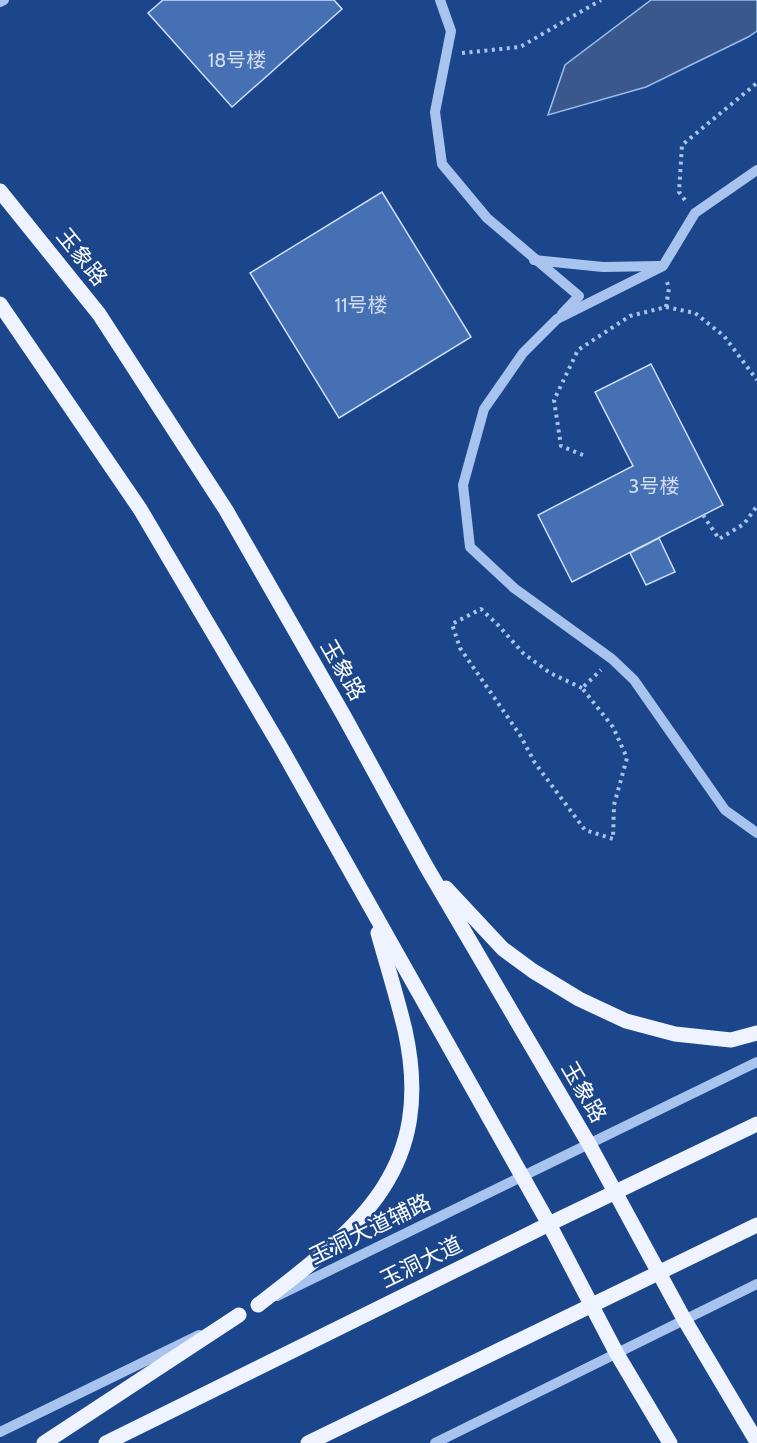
<svg xmlns="http://www.w3.org/2000/svg" width="757" height="1443" font-family="Cabin,'Noto Sans SC',sans-serif">
	<style>
		.water { fill: #3a588b; stroke: #9bbdee; stroke-width: 1.5 }
		.building { fill: #4570b3; stroke: #cedff9; stroke-width: 1.5 }
		.lines { fill: none; stroke-linecap: round; stroke-linejoin: round }
		.path { stroke: #a8c3ed; stroke-width: 4; stroke-dasharray: 3 4.5; stroke-linecap: butt }
		.minor { stroke: #a8c3ed; stroke-width: 10 }
		.major { stroke: #eef3ff; stroke-width: 15 }
		.labels { text-anchor: middle; dominant-baseline: central; stroke-width: 5; stroke-linejoin: round; paint-order: stroke }
		.number-label { font-size: 20px; fill: #d0dbec }
		.street-label { font-size: 22px; fill: #fff; stroke: #1c468b }
	</style>
	<rect width="100%" height="100%" fill="#1c468b"/>
	<!-- water -->
	<path class="water" d="M 651,0 L 757,0 L 757,31 L 748,37 L 646,87 L 548,115 L 565,65 Z"/>
	<!-- building -->
	<g class="building">
		<path d="M 163,0 L 334,0 L 342,9 L 232,107 L 148,13 Z"/>
		<path d="M 382,192 L 471,337 L 339,418 L 250,273 Z"/>
		<path d="M 651,364 L 723,505 L 572,582 L 538,515 L 633,466 L 595,392 Z"/>
		<path d="M 659,538 L 675,572 L 646,585 L 630,553 Z"/>
	</g>
	<g class="lines">
		<!-- path -->
		<g class="path">
			<path d="M 462,53 L 520,47 L 601,0"/>
			<path d="M 685,200 L 679,192 L 682,145 L 757,83"/>
			<path d="M 666,307 L 669,288 L 667,282"/>
			<path d="M 583,455 L 561,446 L 554,400 L 578,350 L 630,316 L 666,307 L 695,313 L 724,336 L 757,380"/>
			<path d="M 703,515 L 719,539 L 744,524 L 757,506"/>
			<path d="M 582,688 L 550,673 L 523,653 L 498,625 L 481,609 L 452,624 L 460,648 L 520,735 L 535,763 L 585,830 L 613,839 L 614,805 L 627,758 L 613,727 L 582,688 L 601,670"/>
		</g>
		<!-- minor -->
		<g class="minor">
			<path d="M 440,0 L 451,31 L 435,112 L 442,164 L 487,218 L 579,296 L 562,314"/>
			<path d="M 0,2 L 4,0"/>
			<path d="M 757,170 L 695,213 L 663,266 L 557,319 L 523,353 L 484,409 L 463,485 L 470,547 L 514,588 L 612,659 L 634,680 L 725,810 L 757,833"/>
			<path d="M 534,260 L 603,267 L 659,266"/>
			<path d="M 277,1296 L 757,1062"/>
			<path d="M 0,1432 L 199,1335"/>
			<path d="M 435,1443 L 757,1284"/>
		</g>
		<!-- major -->
		<g class="major">
			<path d="M 0,191 L 99,314 L 226,510 L 344,716 L 426,866 L 589,1144 L 684,1319 L 757,1442"/>
			<path d="M 0,304 L 140,509 L 280,746 L 549,1224 L 617,1354 L 670,1443"/>
			<path d="M 446,888 L 503,949 L 533,971 L 579,999 L 626,1021 L 675,1034 L 731,1040 L 757,1033"/>
			<path d="M 258,1305 C 358,1228 436,1171 405,1030 C 397,997 387,965 378,933"/>
			<path d="M 44,1443 L 239,1315"/>
			<path d="M 106,1443 L 549,1224 L 757,1124"/>
			<path d="M 308,1443 L 757,1225"/>
		</g>
	</g>
	<g class="labels">
		<!-- number labels -->
		<g class="number-label">
			<text x="237" y="60">18号楼</text>
			<text x="361" y="305">11号楼</text>
			<text x="654" y="486">3号楼</text>
		</g>
		<!-- street labels -->
		<g class="street-label">
			<text transform="translate(82 257) rotate(51)">玉象路</text>
			<text transform="translate(343 670) rotate(60)">玉象路</text>
			<text transform="translate(584 1092) rotate(60)">玉象路</text>
			<text transform="translate(370 1229) rotate(-26)">玉洞大道辅路</text>
			<text transform="translate(421 1262) rotate(-26)">玉洞大道</text>
		</g>
	</g>
</svg>
